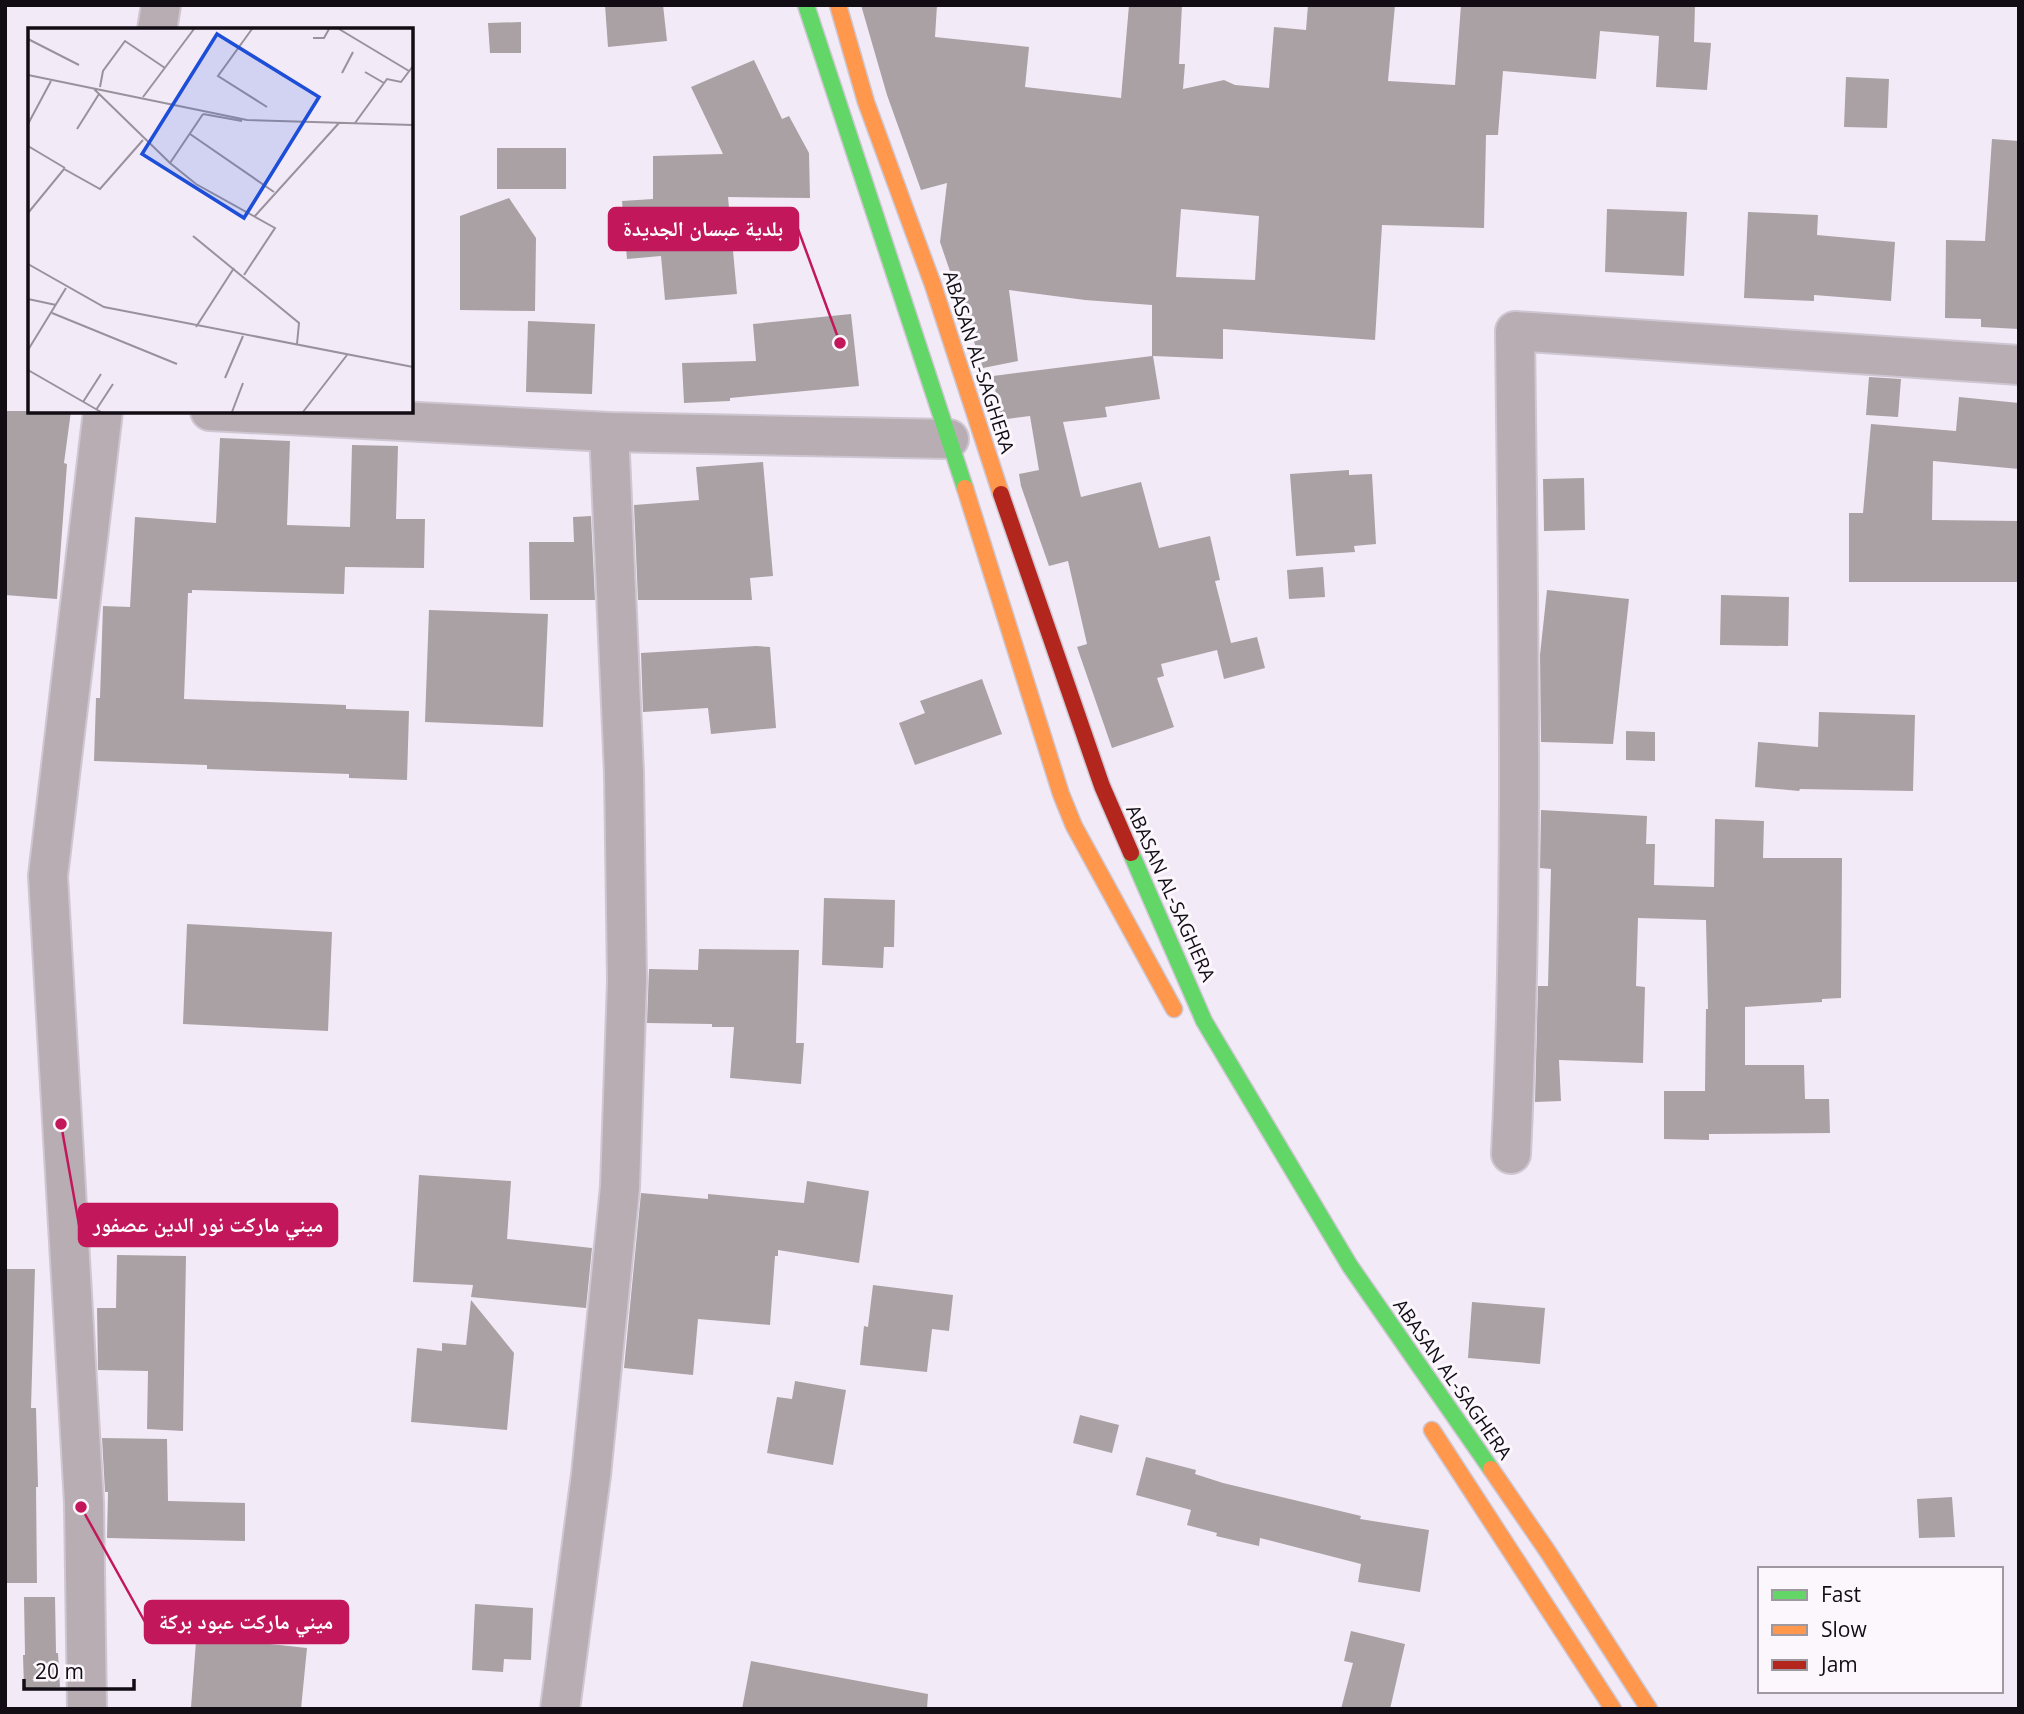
<svg xmlns="http://www.w3.org/2000/svg" width="2024" height="1714" font-family="'Open Sans','Noto Naskh Arabic',sans-serif">
	<style>
		.building { fill: #aaa1a4; fill-rule: evenodd }
		.lines { fill: none; stroke-linecap: round; stroke-linejoin: round }
		.street-casing { stroke: #cec7d2; stroke-width: 42 }
		.fast-casing { stroke: #cec7d2; stroke-width: 19 }
		.slow-casing { stroke: #cec7d2; stroke-width: 19 }
		.jam-casing { stroke: #cec7d2; stroke-width: 19 }
		.street { stroke: #b8adb2; stroke-width: 38 }
		.fast { stroke: #63d668; stroke-width: 16 }
		.slow { stroke: #ff974d; stroke-width: 16 }
		.jam { stroke: #b3261e; stroke-width: 16 }
		.labels { text-anchor: middle; dominant-baseline: central; stroke-width: 6; stroke-linejoin: round; paint-order: stroke }
		.street-label { font-size: 19px; fill: #120d15; stroke: #fbf7fc }
		.inset-road { fill: none; stroke: #99929d; stroke-width: 2 }
		.view { fill: #1d4ed8; fill-opacity: 0.15; stroke: #1d4ed8; stroke-width: 3.5 }
		.inset-edge { fill: none; stroke: #120d15; stroke-width: 3.5 }
		.leader { fill: none; stroke: #c2185b; stroke-width: 2.5 }
		.callout-dot { fill: #c2185b; stroke: #fbf7fc; stroke-width: 2.5 }
		.callout { fill: #c2185b; stroke: #c2185b; stroke-width: 2.5 }
		.callout-label { font-size: 21px; text-anchor: middle; font-weight: bold; fill: #fff }
	</style>
	<rect width="100%" height="100%" fill="#f3eaf7"/>
	<!-- building -->
	<g class="building">
		<path d="M 605,5 L 663,5 L 667,41 L 608,47 Z"/>
		<path d="M 861,5 L 937,5 L 935,37 L 1029,47 L 1025,87 L 1121,98 L 1129,5 L 1182,5 L 1179,64 L 1185,64 L 1183,89 L 1224,80 L 1235,85 L 1269,88 L 1274,27 L 1306,30 L 1308,5 L 1395,5 L 1388,81 L 1455,85 L 1461,5 L 1695,5 L 1694,42 L 1711,43 L 1707,90 L 1656,87 L 1659,36 L 1600,31 L 1596,79 L 1503,71 L 1498,135 L 1486,135 L 1484,228 L 1382,225 L 1375,340 L 1223,329 L 1223,359 L 1153,356 L 1160,399 L 1105,407 L 1107,417 L 1063,422 L 1081,497 L 1141,482 L 1159,548 L 1210,536 L 1220,580 L 1215,581 L 1231,643 L 1257,637 L 1265,668 L 1224,679 L 1217,650 L 1161,664 L 1164,676 L 1157,678 L 1174,727 L 1112,748 L 1077,647 L 1087,644 L 1068,561 L 1049,566 L 1021,486 L 1019,474 L 1039,470 L 1030,416 L 1000,420 L 993,376 L 1152,356 L 1152,305 L 1085,300 L 1009,290 L 1018,361 L 983,368 L 940,242 L 947,183 L 921,190 L 887,95 ZM 1181,209 L 1259,216 L 1255,280 L 1176,277 Z"/>
		<path d="M 521,22 L 521,53 L 490,53 L 488,23 Z"/>
		<path d="M 754,60 L 782,119 L 789,116 L 809,153 L 810,198 L 728,197 L 737,294 L 665,300 L 661,256 L 627,259 L 622,201 L 653,199 L 653,156 L 723,154 L 691,87 Z"/>
		<path d="M 1846,77 L 1889,79 L 1887,128 L 1844,127 Z"/>
		<path d="M 1992,139 L 2019,141 L 2019,329 L 1981,327 L 1981,319 L 1945,318 L 1946,240 L 1985,241 Z"/>
		<rect x="497" y="148" width="69" height="41"/>
		<path d="M 509,198 L 536,238 L 535,311 L 460,310 L 460,216 Z"/>
		<path d="M 1607,209 L 1687,212 L 1684,276 L 1605,272 Z"/>
		<path d="M 1748,212 L 1818,215 L 1817,235 L 1895,242 L 1891,301 L 1814,295 L 1814,301 L 1744,298 Z"/>
		<path d="M 851,314 L 859,386 L 730,398 L 730,401 L 684,403 L 682,363 L 756,361 L 753,324 Z"/>
		<path d="M 528,321 L 595,324 L 592,394 L 526,392 Z"/>
		<path d="M 1869,377 L 1901,379 L 1898,417 L 1866,415 Z"/>
		<path d="M 1959,397 L 2019,403 L 2019,469 L 1933,461 L 1932,520 L 2019,521 L 2019,582 L 1849,582 L 1849,513 L 1863,513 L 1871,424 L 1956,431 Z"/>
		<path d="M 5,411 L 71,411 L 64,463 L 67,464 L 57,599 L 5,595 Z"/>
		<path d="M 220,438 L 290,441 L 287,525 L 350,527 L 352,445 L 398,446 L 396,519 L 425,519 L 424,568 L 345,567 L 344,594 L 192,590 L 192,593 L 188,593 L 184,699 L 346,705 L 346,709 L 409,711 L 407,780 L 349,778 L 349,774 L 207,769 L 207,765 L 94,761 L 96,698 L 100,698 L 103,606 L 130,607 L 135,517 L 216,523 Z"/>
		<path d="M 763,462 L 773,576 L 750,578 L 752,600 L 638,600 L 634,505 L 699,500 L 696,467 Z"/>
		<path d="M 1349,470 L 1349,475 L 1372,474 L 1376,544 L 1354,546 L 1355,552 L 1296,556 L 1290,474 Z"/>
		<path d="M 1584,478 L 1585,530 L 1544,531 L 1543,479 Z"/>
		<path d="M 591,516 L 595,600 L 530,600 L 529,542 L 574,542 L 573,517 Z"/>
		<path d="M 1323,567 L 1325,597 L 1289,599 L 1287,570 Z"/>
		<path d="M 1547,590 L 1629,599 L 1613,744 L 1541,742 L 1540,655 Z"/>
		<path d="M 1721,595 L 1789,597 L 1788,646 L 1720,645 Z"/>
		<path d="M 429,610 L 548,614 L 543,727 L 425,722 Z"/>
		<path d="M 756,646 L 770,647 L 776,728 L 711,734 L 708,708 L 643,712 L 641,653 Z"/>
		<path d="M 982,679 L 1002,734 L 915,765 L 899,723 L 925,713 L 920,701 Z"/>
		<path d="M 1819,712 L 1915,715 L 1913,791 L 1800,789 L 1799,791 L 1755,787 L 1758,742 L 1818,747 Z"/>
		<path d="M 1626,731 L 1655,732 L 1655,761 L 1626,760 Z"/>
		<path d="M 1541,810 L 1647,816 L 1646,844 L 1655,844 L 1654,885 L 1714,887 L 1715,819 L 1764,821 L 1763,858 L 1842,858 L 1841,998 L 1822,999 L 1822,1002 L 1745,1007 L 1745,1065 L 1804,1065 L 1805,1099 L 1829,1099 L 1830,1133 L 1709,1134 L 1709,1140 L 1664,1139 L 1664,1091 L 1705,1091 L 1706,1009 L 1708,1009 L 1706,920 L 1638,918 L 1636,986 L 1645,987 L 1643,1063 L 1559,1060 L 1561,1101 L 1535,1102 L 1538,986 L 1548,986 L 1551,869 L 1540,868 Z"/>
		<path d="M 824,898 L 895,900 L 894,947 L 884,947 L 883,968 L 822,965 Z"/>
		<path d="M 187,924 L 332,932 L 328,1031 L 183,1024 Z"/>
		<path d="M 699,949 L 799,950 L 796,1043 L 804,1043 L 801,1084 L 730,1078 L 734,1027 L 712,1027 L 712,1024 L 647,1023 L 649,969 L 698,970 Z"/>
		<path d="M 419,1175 L 511,1181 L 507,1239 L 592,1248 L 586,1308 L 471,1297 L 473,1285 L 413,1282 Z"/>
		<path d="M 807,1181 L 869,1191 L 859,1263 L 778,1250 L 778,1256 L 775,1256 L 770,1325 L 698,1319 L 693,1375 L 624,1368 L 641,1193 L 708,1199 L 708,1194 L 804,1203 Z"/>
		<path d="M 117,1255 L 186,1256 L 183,1431 L 147,1429 L 148,1371 L 98,1370 L 97,1308 L 116,1308 Z"/>
		<path d="M 5,1269 L 35,1269 L 31,1408 L 36,1408 L 38,1487 L 36,1487 L 37,1583 L 5,1583 Z"/>
		<path d="M 873,1285 L 953,1295 L 949,1331 L 932,1329 L 927,1372 L 860,1365 L 864,1326 L 868,1327 Z"/>
		<path d="M 471,1300 L 514,1353 L 507,1430 L 411,1422 L 417,1348 L 442,1351 L 442,1343 L 466,1345 Z"/>
		<path d="M 1472,1302 L 1545,1308 L 1540,1364 L 1468,1358 Z"/>
		<path d="M 795,1381 L 846,1390 L 833,1465 L 767,1453 L 777,1397 L 792,1399 Z"/>
		<path d="M 1080,1415 L 1119,1425 L 1112,1453 L 1073,1443 Z"/>
		<path d="M 102,1438 L 167,1439 L 168,1501 L 245,1503 L 245,1541 L 107,1538 L 108,1492 L 105,1492 Z"/>
		<path d="M 1146,1457 L 1196,1470 L 1195,1474 L 1223,1483 L 1361,1516 L 1360,1519 L 1429,1530 L 1420,1592 L 1358,1582 L 1361,1564 L 1260,1538 L 1259,1546 L 1216,1536 L 1217,1533 L 1187,1525 L 1191,1510 L 1136,1495 Z"/>
		<path d="M 1952,1497 L 1955,1537 L 1919,1538 L 1917,1499 Z"/>
		<path d="M 24,1597 L 55,1597 L 56,1653 L 58,1653 L 60,1687 L 24,1689 L 23,1655 L 25,1655 Z"/>
		<path d="M 475,1604 L 533,1608 L 531,1660 L 504,1659 L 503,1672 L 472,1670 Z"/>
		<path d="M 198,1615 L 225,1616 L 224,1639 L 307,1648 L 301,1709 L 191,1707 Z"/>
		<path d="M 1351,1631 L 1405,1644 L 1390,1709 L 1341,1709 L 1353,1663 L 1344,1661 Z"/>
		<path d="M 751,1661 L 928,1694 L 927,1709 L 742,1709 Z"/>
	</g>
	<g class="lines">
		<!-- street casing -->
		<g class="street-casing">
			<g id="street">
				<path d="M 157,30 L 161,5"/>
				<path d="M 210,411 L 609,432 L 949,439"/>
				<path d="M 1511,1154 C 1524,879 1518,605 1515,331 L 2019,365"/>
				<path d="M 87,1709 L 84,1503 L 48,876 L 103,411"/>
				<path d="M 560,1709 L 591,1475 L 620,1187 L 627,981 L 624,773 L 609,432"/>
			</g>
		</g>
		<!-- fast casing -->
		<g class="fast-casing">
			<g id="fast">
				<path d="M 806,5 L 965,488"/>
				<path d="M 1131,853 L 1204,1021 L 1350,1266 L 1491,1469"/>
			</g>
		</g>
		<!-- slow casing -->
		<g class="slow-casing">
			<g id="slow">
				<path d="M 838,5 L 866,102 L 933,285 L 1001,494"/>
				<path d="M 965,488 L 1061,794 L 1074,826 L 1174,1009"/>
				<path d="M 1432,1430 L 1613,1709"/>
				<path d="M 1491,1469 L 1548,1552 L 1649,1709"/>
			</g>
		</g>
		<!-- jam casing -->
		<g class="jam-casing">
			<path id="jam" d="M 1001,494 L 1102,786 L 1131,853"/>
		</g>
		<!-- street -->
		<use href="#street" class="street"/>
		<!-- fast -->
		<use href="#fast" class="fast"/>
		<!-- slow -->
		<use href="#slow" class="slow"/>
		<!-- jam -->
		<use href="#jam" class="jam"/>
	</g>
	<g class="labels">
		<!-- street labels -->
		<g class="street-label">
			<text transform="translate(979 362) rotate(72)">ABASAN AL-SAGHERA</text>
			<text transform="translate(1171 893) rotate(66)">ABASAN AL-SAGHERA</text>
			<text transform="translate(1453 1379) rotate(55)">ABASAN AL-SAGHERA</text>
		</g>
	</g>
	<!-- overview -->
	<g transform="translate(28 28)">
		<rect width="385" height="385" fill="#f3eaf7"/>
		<path class="inset-road" d="M 224,1 L 190,48 L 239,79M 311,1 L 381,43M 285,10 L 296,10 L 301,1M 0,11 L 51,37M 337,44 L 356,55M 314,45 L 325,24M 0,47 L 219,92 L 385,97M 72,59 L 75,43 L 97,13 L 137,40M 66,61 L 142,135M 115,69 L 166,1M 175,86 L 214,93M 175,86 L 142,135 L 168,156 L 247,200 L 216,247M 327,95 L 359,51 L 373,54 L 385,38M 0,96 L 23,53M 49,101 L 71,66M 162,106 L 246,164M 0,118 L 37,140M 0,185 L 36,141 L 72,161 L 115,112M 226,189 L 311,95M 165,208 L 271,295 L 269,316M 0,236 L 76,279 L 385,339M 0,271 L 28,277M 24,285 L 149,336M 168,299 L 206,240M 0,322 L 38,260M 0,342 L 73,384M 197,350 L 215,308M 55,374 L 73,346M 68,382 L 85,356M 204,384 L 215,355M 275,384 L 319,327"/>
		<path class="view" d="M 189,6 L 291,69 L 216,190 L 114,126 Z"/>
		<rect width="385" height="385" class="inset-edge"/>
	</g>
	<!-- callouts -->
	<path class="leader" d="M840 343L798 229M61 1124L79 1225M81 1507L145 1622"/>
	<g class="callout-dot">
		<circle cx="840" cy="343" r="7"/>
		<circle cx="61" cy="1124" r="7"/>
		<circle cx="81" cy="1507" r="7"/>
	</g>
	<g class="callout">
		<rect x="609" y="208" width="189" height="42" rx="7"/>
		<rect x="79" y="1204" width="258" height="42" rx="7"/>
		<rect x="145" y="1601" width="203" height="42" rx="7"/>
	</g>
	<g class="callout-label">
		<text x="703" y="236">بلدية عبسان الجديدة</text>
		<text x="208" y="1232">ميني ماركت نور الدين عصفور</text>
		<text x="246" y="1629">ميني ماركت عبود بركة</text>
	</g>
	<!-- border -->
	<rect width="2024" height="1714" fill="none" stroke="#120d15" stroke-width="14"/>
	<!-- legend -->
	<rect x="1758" y="1567" width="245" height="126" fill="#fbf7fc" stroke="#9e99a0" stroke-width="2"/>
	<rect x="1772" y="1590" width="35" height="10" fill="#63d668" stroke="#9e99a0" stroke-width="2"/>
	<text x="1821" y="1602" font-size="21" fill="#120d15">Fast</text>
	<rect x="1772" y="1625" width="35" height="10" fill="#ff974d" stroke="#9e99a0" stroke-width="2"/>
	<text x="1821" y="1637" font-size="21" fill="#120d15">Slow</text>
	<rect x="1772" y="1660" width="35" height="10" fill="#b3261e" stroke="#9e99a0" stroke-width="2"/>
	<text x="1821" y="1672" font-size="21" fill="#120d15">Jam</text>
	<!-- scale -->
	<path d="M24 1679v10h110v-10" fill="none" stroke="#120d15" stroke-width="3.5"/>
	<text x="35" y="1679" font-size="21" fill="#120d15" stroke="#fbf7fc" stroke-width="5" paint-order="stroke">20 m</text>
</svg>
